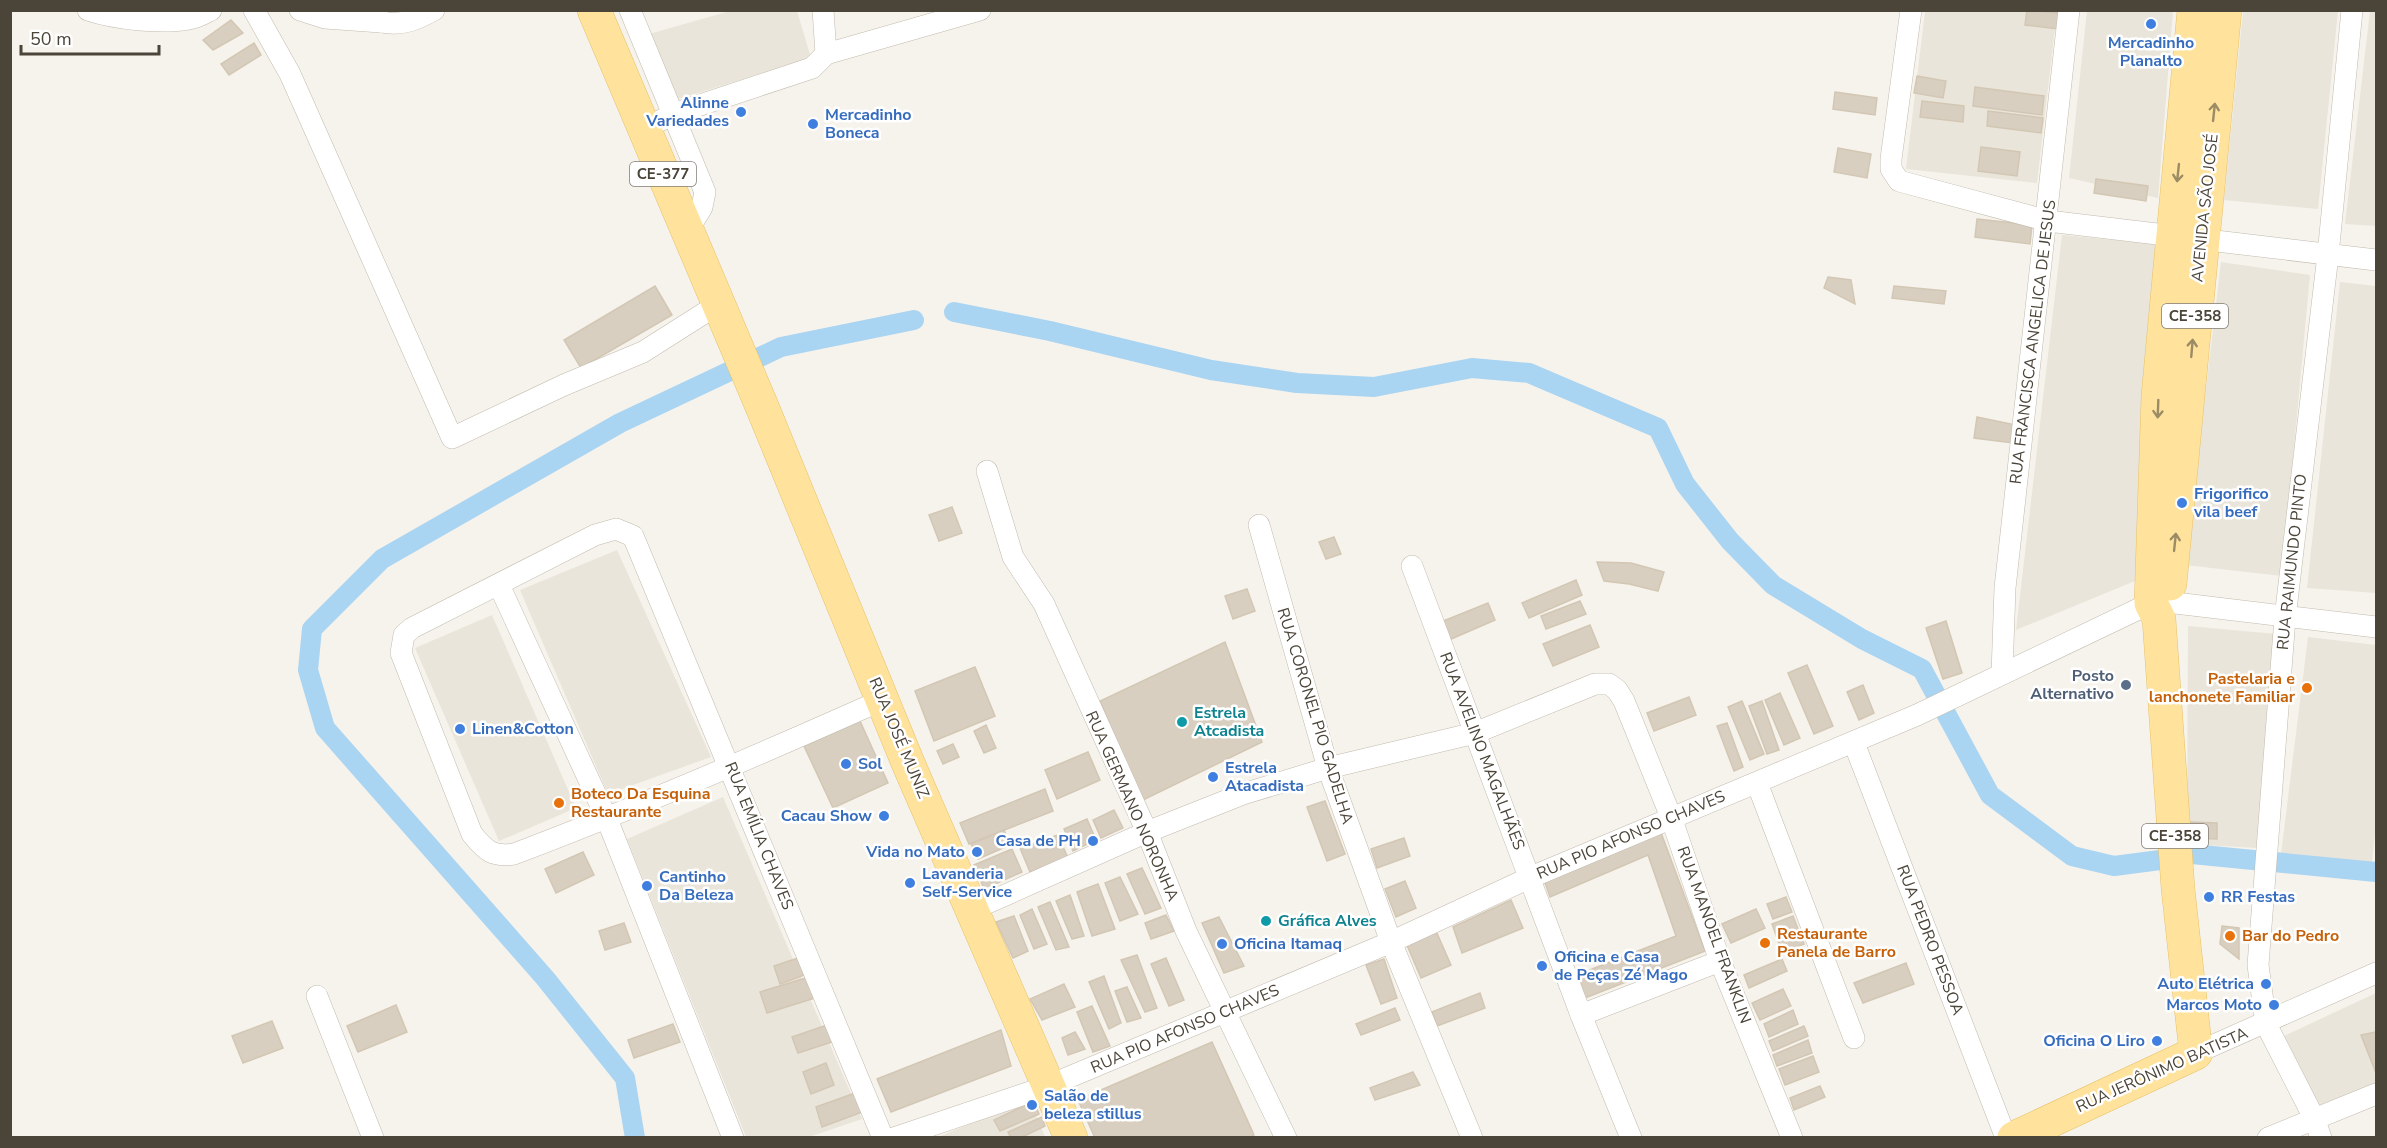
<svg xmlns="http://www.w3.org/2000/svg" width="2387" height="1148" font-family="'Nunito Sans',sans-serif">
	<style>
		.residential { fill: #eae5da }
		.lines { fill: none; stroke-linecap: round; stroke-linejoin: round }
		.canal { stroke: #a9d4f2; stroke-width: 20 }
		.building { fill: #d8cfc1; stroke: #d3c7b4; stroke-width: 1.5 }
		.street-casing { stroke: #c2bbae; stroke-width: 22 }
		.primary-casing { stroke: #e6c16a; stroke-width: 34 }
		.street { stroke: #fff; stroke-width: 21 }
		.primary { stroke: #ffe39c; stroke-width: 33 }
		.oneway { stroke: #9c8c66 }
		.shop-dot { fill: #3f7fe0; stroke: #fff; stroke-width: 2 }
		.service-dot { fill: #5c6f8a; stroke: #fff; stroke-width: 2 }
		.food-dot { fill: #e8710a; stroke: #fff; stroke-width: 2 }
		.culture-dot { fill: #0f9aa8; stroke: #fff; stroke-width: 2 }
		.labels { text-anchor: middle; dominant-baseline: central; stroke-width: 5; stroke-linejoin: round; paint-order: stroke }
		.shield { fill: #fff; stroke: #817c74; stroke-width: 1.5 }
		.shield-label { font-size: 15px; font-weight: bold; fill: #4b4439 }
		.shop-label { font-size: 16px; font-weight: bold; fill: #366cbe; stroke: #fff; text-anchor: start }
		.street-label { font-size: 16px; fill: #4b4439; stroke: #fff }
		.service-label { font-size: 16px; font-weight: bold; fill: #4e5e75; stroke: #fff; text-anchor: end }
		.food-label { font-size: 16px; font-weight: bold; fill: #c56008; stroke: #fff; text-anchor: start }
		.culture-label { font-size: 16px; font-weight: bold; fill: #0d838f; stroke: #fff; text-anchor: start }
	</style>
	<rect width="100%" height="100%" fill="#f6f3ec"/>
	<!-- residential -->
	<g class="residential">
		<path d="M 730,11 L 797,11 L 811,58 L 675,100 L 649,34 Z"/>
		<path d="M 1925,11 L 2057,11 L 2037,183 L 1906,169 Z"/>
		<path d="M 2087,11 L 2173,11 L 2158,198 L 2069,178 Z"/>
		<path d="M 2243,11 L 2338,11 L 2318,209 L 2224,200 Z"/>
		<path d="M 2370,11 L 2376,11 L 2376,226 L 2345,224 Z"/>
		<path d="M 2062,235 L 2156,244 L 2135,581 L 2016,630 Z"/>
		<path d="M 2221,262 L 2310,275 L 2282,576 L 2185,565 Z"/>
		<path d="M 2340,282 L 2376,286 L 2376,593 L 2307,588 Z"/>
		<path d="M 617,550 L 711,757 L 608,794 L 520,590 Z"/>
		<path d="M 492,615 L 576,808 L 499,841 L 415,648 Z"/>
		<path d="M 2188,626 L 2276,634 L 2257,848 L 2187,844 Z"/>
		<path d="M 2308,637 L 2376,645 L 2376,823 L 2372,863 L 2281,854 Z"/>
		<path d="M 723,797 L 862,1119 L 809,1137 L 746,1137 L 627,839 Z"/>
		<path d="M 2376,993 L 2376,1087 L 2317,1109 L 2284,1036 Z"/>
		<path d="M 1029,1099 L 1045,1137 L 936,1138 Z"/>
	</g>
	<g class="lines">
		<!-- canal -->
		<g class="canal">
			<path d="M 954,312 L 1050,331 L 1211,370 L 1297,383 L 1374,387 L 1472,368 L 1529,373 L 1658,428 L 1685,484 L 1730,541 L 1773,585 L 1862,639 L 1922,669 L 1990,795 L 2072,856 L 2114,866 L 2160,860"/>
			<path d="M 2192,854 L 2376,872"/>
			<path d="M 635,1138 L 625,1078 L 545,978 L 325,728 L 308,670 L 312,629 L 382,559 L 620,423 L 781,347 L 914,320"/>
		</g>
	</g>
	<!-- building -->
	<g class="building">
		<path d="M 2027,10 L 2059,13 L 2058,29 L 2025,25 Z"/>
		<path d="M 231,20 L 243,33 L 213,50 L 203,40 Z"/>
		<path d="M 254,43 L 261,55 L 229,75 L 221,64 Z"/>
		<path d="M 1917,76 L 1946,81 L 1943,98 L 1914,93 Z"/>
		<path d="M 1975,87 L 2044,96 L 2042,115 L 1973,106 Z"/>
		<path d="M 1835,92 L 1877,98 L 1875,115 L 1833,109 Z"/>
		<path d="M 1922,101 L 1964,106 L 1963,122 L 1920,117 Z"/>
		<path d="M 1988,111 L 2043,118 L 2041,133 L 1987,126 Z"/>
		<path d="M 1981,147 L 2020,152 L 2017,176 L 1978,171 Z"/>
		<path d="M 1838,148 L 1871,154 L 1867,178 L 1834,172 Z"/>
		<path d="M 2096,179 L 2148,186 L 2146,201 L 2094,193 Z"/>
		<path d="M 1977,219 L 2032,225 L 2030,244 L 1975,237 Z"/>
		<path d="M 1828,277 L 1851,280 L 1855,304 L 1824,288 Z"/>
		<path d="M 655,286 L 672,315 L 581,368 L 564,340 Z"/>
		<path d="M 1894,286 L 1946,291 L 1944,304 L 1892,298 Z"/>
		<path d="M 1977,417 L 2016,425 L 2013,443 L 1974,438 Z"/>
		<path d="M 952,507 L 962,533 L 939,541 L 929,515 Z"/>
		<path d="M 1334,537 L 1341,554 L 1326,559 L 1319,542 Z"/>
		<path d="M 1597,562 L 1631,563 L 1664,572 L 1658,591 L 1629,584 L 1604,581 Z"/>
		<path d="M 1576,580 L 1582,595 L 1529,618 L 1522,603 Z"/>
		<path d="M 1247,589 L 1255,611 L 1233,619 L 1225,596 Z"/>
		<path d="M 1580,601 L 1586,614 L 1546,629 L 1541,616 Z"/>
		<path d="M 1488,603 L 1495,620 L 1449,640 L 1441,622 Z"/>
		<path d="M 1946,621 L 1962,673 L 1943,679 L 1926,628 Z"/>
		<path d="M 1590,625 L 1599,647 L 1553,666 L 1543,644 Z"/>
		<path d="M 1225,642 L 1262,742 L 1141,801 L 1100,701 Z"/>
		<path d="M 1807,665 L 1833,726 L 1814,734 L 1788,673 Z"/>
		<path d="M 975,667 L 995,716 L 934,741 L 915,691 Z"/>
		<path d="M 1863,685 L 1874,713 L 1859,720 L 1847,692 Z"/>
		<path d="M 1780,693 L 1800,738 L 1784,745 L 1765,700 Z"/>
		<path d="M 1689,697 L 1696,715 L 1654,731 L 1647,713 Z"/>
		<path d="M 1742,701 L 1764,754 L 1750,760 L 1728,707 Z"/>
		<path d="M 1762,701 L 1779,750 L 1767,754 L 1749,706 Z"/>
		<path d="M 860,721 L 888,783 L 833,808 L 804,746 Z"/>
		<path d="M 1727,723 L 1743,767 L 1734,771 L 1717,726 Z"/>
		<path d="M 986,725 L 996,748 L 984,753 L 974,731 Z"/>
		<path d="M 953,744 L 959,757 L 943,764 L 937,751 Z"/>
		<path d="M 1088,752 L 1100,780 L 1057,799 L 1045,770 Z"/>
		<path d="M 1045,789 L 1053,811 L 969,844 L 960,823 Z"/>
		<path d="M 1325,801 L 1345,854 L 1327,861 L 1307,807 Z"/>
		<path d="M 1114,810 L 1123,828 L 1101,838 L 1093,820 Z"/>
		<path d="M 1087,819 L 1096,840 L 1073,851 L 1064,829 Z"/>
		<path d="M 2190,822 L 2217,823 L 2217,839 L 2189,838 Z"/>
		<path d="M 1004,830 L 1010,845 L 978,859 L 971,844 Z"/>
		<path d="M 1660,830 L 1705,951 L 1585,998 L 1577,975 L 1676,936 L 1648,855 L 1550,897 L 1544,880 Z"/>
		<path d="M 1058,835 L 1068,858 L 1030,872 L 1020,848 Z"/>
		<path d="M 1404,838 L 1410,856 L 1377,868 L 1371,849 Z"/>
		<path d="M 1012,849 L 1022,872 L 984,889 L 974,865 Z"/>
		<path d="M 583,852 L 594,875 L 556,893 L 545,869 Z"/>
		<path d="M 1142,868 L 1161,908 L 1145,914 L 1127,874 Z"/>
		<path d="M 1120,877 L 1138,914 L 1120,921 L 1105,883 Z"/>
		<path d="M 1405,881 L 1416,908 L 1396,917 L 1385,889 Z"/>
		<path d="M 1098,884 L 1115,929 L 1092,936 L 1077,892 Z"/>
		<path d="M 1070,895 L 1084,936 L 1072,939 L 1056,901 Z"/>
		<path d="M 1786,897 L 1792,912 L 1773,919 L 1767,904 Z"/>
		<path d="M 1511,900 L 1523,928 L 1462,953 L 1453,927 Z"/>
		<path d="M 1050,902 L 1069,947 L 1056,950 L 1038,907 Z"/>
		<path d="M 1032,909 L 1047,944 L 1034,949 L 1020,915 Z"/>
		<path d="M 1756,909 L 1765,928 L 1731,943 L 1722,924 Z"/>
		<path d="M 1166,915 L 1174,931 L 1151,939 L 1145,923 Z"/>
		<path d="M 1014,916 L 1028,951 L 1013,958 L 996,922 Z"/>
		<path d="M 1793,916 L 1804,944 L 1782,952 L 1772,924 Z"/>
		<path d="M 1219,917 L 1244,966 L 1224,973 L 1202,923 Z"/>
		<path d="M 624,923 L 631,942 L 605,950 L 599,931 Z"/>
		<path d="M 2222,926 L 2239,928 L 2239,959 L 2220,944 Z"/>
		<path d="M 1436,931 L 1451,965 L 1421,978 L 1406,943 Z"/>
		<path d="M 1137,955 L 1157,1008 L 1145,1012 L 1121,960 Z"/>
		<path d="M 801,957 L 807,974 L 780,984 L 774,966 Z"/>
		<path d="M 1166,958 L 1184,1000 L 1169,1006 L 1151,964 Z"/>
		<path d="M 1384,959 L 1397,998 L 1381,1004 L 1366,965 Z"/>
		<path d="M 1782,959 L 1787,971 L 1749,988 L 1744,975 Z"/>
		<path d="M 1906,963 L 1914,984 L 1863,1003 L 1854,983 Z"/>
		<path d="M 1104,976 L 1121,1023 L 1109,1029 L 1089,982 Z"/>
		<path d="M 809,977 L 815,998 L 767,1013 L 760,992 Z"/>
		<path d="M 1064,984 L 1075,1007 L 1042,1020 L 1030,999 Z"/>
		<path d="M 1127,987 L 1141,1018 L 1127,1022 L 1115,991 Z"/>
		<path d="M 1783,989 L 1791,1006 L 1760,1020 L 1752,1003 Z"/>
		<path d="M 1480,993 L 1485,1008 L 1437,1026 L 1432,1012 Z"/>
		<path d="M 396,1005 L 407,1032 L 358,1052 L 347,1026 Z"/>
		<path d="M 1092,1006 L 1110,1046 L 1093,1052 L 1077,1012 Z"/>
		<path d="M 1395,1008 L 1400,1020 L 1361,1035 L 1356,1024 Z"/>
		<path d="M 1793,1010 L 1798,1024 L 1769,1037 L 1764,1024 Z"/>
		<path d="M 272,1021 L 283,1048 L 243,1063 L 232,1036 Z"/>
		<path d="M 673,1024 L 680,1042 L 634,1058 L 628,1040 Z"/>
		<path d="M 827,1025 L 832,1042 L 798,1053 L 792,1037 Z"/>
		<path d="M 1804,1026 L 1808,1036 L 1773,1051 L 1769,1041 Z"/>
		<path d="M 1001,1030 L 1011,1066 L 891,1112 L 877,1079 Z"/>
		<path d="M 1075,1032 L 1085,1049 L 1068,1055 L 1062,1038 Z"/>
		<path d="M 2376,1032 L 2376,1073 L 2361,1035 Z"/>
		<path d="M 1808,1040 L 1812,1053 L 1777,1066 L 1773,1055 Z"/>
		<path d="M 1212,1042 L 1254,1135 L 1248,1138 L 1095,1138 L 1078,1100 Z"/>
		<path d="M 1813,1056 L 1819,1072 L 1785,1085 L 1779,1069 Z"/>
		<path d="M 826,1063 L 834,1085 L 811,1094 L 803,1072 Z"/>
		<path d="M 1413,1072 L 1420,1085 L 1375,1100 L 1370,1088 Z"/>
		<path d="M 1820,1086 L 1825,1097 L 1794,1110 L 1790,1098 Z"/>
		<path d="M 855,1093 L 862,1112 L 822,1127 L 816,1107 Z"/>
		<path d="M 1034,1101 L 1039,1114 L 1000,1131 L 994,1120 Z"/>
		<path d="M 1042,1117 L 1045,1126 L 1020,1138 L 1011,1138 L 1008,1132 Z"/>
	</g>
	<g class="lines">
		<!-- street casing -->
		<g class="street-casing">
			<g id="street">
				<path d="M 88,10 C 115,19 165,25 193,18 C 199,17 205,13 211,10"/>
				<path d="M 254,10 L 290,74 L 452,438 L 564,385 L 643,352 L 717,305"/>
				<path d="M 300,10 L 325,18 L 381,22"/>
				<path d="M 630,10 L 705,192 L 702,207 L 687,232"/>
				<path d="M 823,10 L 826,54"/>
				<path d="M 1911,10 L 1891,159 L 1891,169 L 1899,181 L 2048,221 L 2376,260"/>
				<path d="M 375,11 L 381,22 C 402,26 416,20 434,10"/>
				<path d="M 644,129 L 673,114 L 812,68 L 826,54 L 980,10"/>
				<path d="M 987,471 L 1013,557 L 1044,604 L 1147,832 L 1186,931 L 1286,1138"/>
				<path d="M 1259,525 L 1328,768 L 1391,942 L 1472,1138"/>
				<path d="M 1412,566 L 1581,1015 L 1631,1138"/>
				<path d="M 499,585 L 607,819 L 733,1138"/>
				<path d="M 2002,674 L 2005,588 L 2069,10"/>
				<path d="M 882,700 C 761,754 639,807 514,854 C 492,857 486,851 472,834 L 401,653 L 404,635 L 412,628 L 595,535 L 616,529 L 633,536 L 883,1138"/>
				<path d="M 1854,743 L 2006,1138"/>
				<path d="M 1757,783 L 1854,1038"/>
				<path d="M 974,909 L 1147,832 L 1243,794 L 1328,768 L 1475,733 L 1595,684 L 1609,684 L 1617,690 L 1624,701 L 1671,817 L 1720,961 L 1792,1138"/>
				<path d="M 317,996 L 373,1138"/>
				<path d="M 1581,1015 L 1720,961"/>
				<path d="M 2196,1053 L 2376,973"/>
				<path d="M 894,1138 L 1048,1086 L 1391,942 L 1529,878 L 1917,715 L 2151,603 L 2167,602 L 2376,627"/>
				<path d="M 2268,1138 L 2376,1094"/>
				<path d="M 2321,1138 L 2314,1118 L 2266,1024 L 2258,965 L 2285,618 L 2328,255 L 2352,10"/>
			</g>
		</g>
		<!-- primary casing -->
		<g class="primary-casing">
			<g id="primary">
				<path d="M 594,10 L 763,409 L 908,763 L 1071,1138"/>
				<path d="M 2170,584 L 2225,10"/>
				<path d="M 2014,1138 L 2196,1053 L 2178,889 L 2159,619 L 2151,603 L 2158,396 L 2194,10"/>
			</g>
		</g>
		<!-- street -->
		<use href="#street" class="street"/>
		<!-- primary -->
		<use href="#primary" class="primary"/>
	</g>
	<!-- one-way arrows -->
	<defs><path id="oneway-shaft" d="M-6 0H5M1.5-3L5.5 0L1.5 3" fill="none" stroke-width="1.6" stroke-linecap="round" stroke-linejoin="round" transform="scale(1.5)"/></defs>
	<g class="oneway">
		<use href="#oneway-shaft" transform="translate(2214 112) rotate(-84)"/>
		<use href="#oneway-shaft" transform="translate(2178 173) rotate(96)"/>
		<use href="#oneway-shaft" transform="translate(2192 348) rotate(-85)"/>
		<use href="#oneway-shaft" transform="translate(2158 409) rotate(92)"/>
		<use href="#oneway-shaft" transform="translate(2175 542) rotate(-84)"/>
	</g>
	<!-- markers -->
	<g class="shop-dot">
		<circle cx="2151" cy="24" r="6"/>
		<circle cx="741" cy="112" r="6"/>
		<circle cx="813" cy="124" r="6"/>
		<circle cx="2182" cy="503" r="6"/>
		<circle cx="460" cy="729" r="6"/>
		<circle cx="846" cy="764" r="6"/>
		<circle cx="1213" cy="777" r="6"/>
		<circle cx="884" cy="816" r="6"/>
		<circle cx="1093" cy="841" r="6"/>
		<circle cx="977" cy="852" r="6"/>
		<circle cx="910" cy="883" r="6"/>
		<circle cx="647" cy="886" r="6"/>
		<circle cx="2209" cy="897" r="6"/>
		<circle cx="1222" cy="944" r="6"/>
		<circle cx="1542" cy="966" r="6"/>
		<circle cx="2266" cy="984" r="6"/>
		<circle cx="2274" cy="1005" r="6"/>
		<circle cx="2157" cy="1041" r="6"/>
		<circle cx="1032" cy="1105" r="6"/>
	</g>
	<circle class="service-dot" cx="2126" cy="685" r="6"/>
	<g class="food-dot">
		<circle cx="2307" cy="688" r="6"/>
		<circle cx="559" cy="803" r="6"/>
		<circle cx="2230" cy="936" r="6"/>
		<circle cx="1765" cy="943" r="6"/>
	</g>
	<g class="culture-dot">
		<circle cx="1182" cy="722" r="6"/>
		<circle cx="1266" cy="921" r="6"/>
	</g>
	<g class="labels">
		<!-- shield labels -->
		<g class="shield">
			<rect x="630" y="162" width="66" height="24" rx="4.5"/>
			<rect x="2162" y="304" width="66" height="24" rx="4.5"/>
			<rect x="2142" y="824" width="66" height="24" rx="4.5"/>
		</g>
		<g class="shield-label">
			<text x="663" y="174">CE-377</text>
			<text x="2195" y="316">CE-358</text>
			<text x="2175" y="836">CE-358</text>
		</g>
		<!-- shop labels -->
		<g class="shop-label">
			<text x="2151" y="43" text-anchor="middle">Mercadinho<tspan x="2151" dy="18">Planalto</tspan></text>
			<text x="729" y="103" text-anchor="end">Alinne<tspan x="729" dy="18">Variedades</tspan></text>
			<text x="825" y="115">Mercadinho<tspan x="825" dy="18">Boneca</tspan></text>
			<text x="2194" y="494">Frigorifico<tspan x="2194" dy="18">vila beef</tspan></text>
			<text x="472" y="729">Linen&amp;Cotton</text>
			<text x="858" y="764">Sol</text>
			<text x="1225" y="768">Estrela<tspan x="1225" dy="18">Atacadista</tspan></text>
			<text x="872" y="816" text-anchor="end">Cacau Show</text>
			<text x="1081" y="841" text-anchor="end">Casa de PH</text>
			<text x="965" y="852" text-anchor="end">Vida no Mato</text>
			<text x="922" y="874">Lavanderia<tspan x="922" dy="18">Self-Service</tspan></text>
			<text x="659" y="877">Cantinho<tspan x="659" dy="18">Da Beleza</tspan></text>
			<text x="2221" y="897">RR Festas</text>
			<text x="1234" y="944">Oficina Itamaq</text>
			<text x="1554" y="957">Oficina e Casa<tspan x="1554" dy="18">de Peças Zé Mago</tspan></text>
			<text x="2254" y="984" text-anchor="end">Auto Elétrica</text>
			<text x="2262" y="1005" text-anchor="end">Marcos Moto</text>
			<text x="2145" y="1041" text-anchor="end">Oficina O Liro</text>
			<text x="1044" y="1096">Salão de<tspan x="1044" dy="18">beleza stillus</tspan></text>
		</g>
		<!-- street labels -->
		<g class="street-label">
			<text transform="translate(2205 208) rotate(-84)">AVENIDA SÃO JOSÉ</text>
			<text transform="translate(2033 342) rotate(-83)">RUA FRANCISCA ANGELICA DE JESUS</text>
			<text transform="translate(2292 562) rotate(-84)">RUA RAIMUNDO PINTO</text>
			<text transform="translate(1315 716) rotate(73)">RUA CORONEL PIO GADELHA</text>
			<text transform="translate(899 738) rotate(67)">RUA JOSÉ MUNIZ</text>
			<text transform="translate(1482 751) rotate(69)">RUA AVELINO MAGALHÃES</text>
			<text transform="translate(1132 806) rotate(66)">RUA GERMANO NORONHA</text>
			<text transform="translate(1631 835) rotate(-23)">RUA PIO AFONSO CHAVES</text>
			<text transform="translate(759 836) rotate(68)">RUA EMÍLIA CHAVES</text>
			<text transform="translate(1714 935) rotate(70)">RUA MANOEL FRANKLIN</text>
			<text transform="translate(1930 940) rotate(69)">RUA PEDRO PESSOA</text>
			<text transform="translate(1185 1029) rotate(-23)">RUA PIO AFONSO CHAVES</text>
			<text transform="translate(2162 1070) rotate(-24)">RUA JERÔNIMO BATISTA</text>
		</g>
		<!-- service labels -->
		<g class="service-label">
			<text x="2114" y="676">Posto<tspan x="2114" dy="18">Alternativo</tspan></text>
		</g>
		<!-- food labels -->
		<g class="food-label">
			<text x="2295" y="679" text-anchor="end">Pastelaria e<tspan x="2295" dy="18">lanchonete Familiar</tspan></text>
			<text x="571" y="794">Boteco Da Esquina<tspan x="571" dy="18">Restaurante</tspan></text>
			<text x="1777" y="934">Restaurante<tspan x="1777" dy="18">Panela de Barro</tspan></text>
			<text x="2242" y="936">Bar do Pedro</text>
		</g>
		<!-- culture labels -->
		<g class="culture-label">
			<text x="1194" y="713">Estrela<tspan x="1194" dy="18">Atcadista</tspan></text>
			<text x="1278" y="921">Gráfica Alves</text>
		</g>
	</g>
	<!-- border -->
	<rect width="2387" height="1148" fill="none" stroke="#4b4439" stroke-width="24"/>
	<!-- scale -->
	<path d="M21 45v9h138v-9" fill="none" stroke="#4b4439" stroke-width="3"/>
	<text x="30" y="45" font-size="18" fill="#4b4439" stroke="#ffffff" stroke-width="4.5" paint-order="stroke">50 m</text>
</svg>
